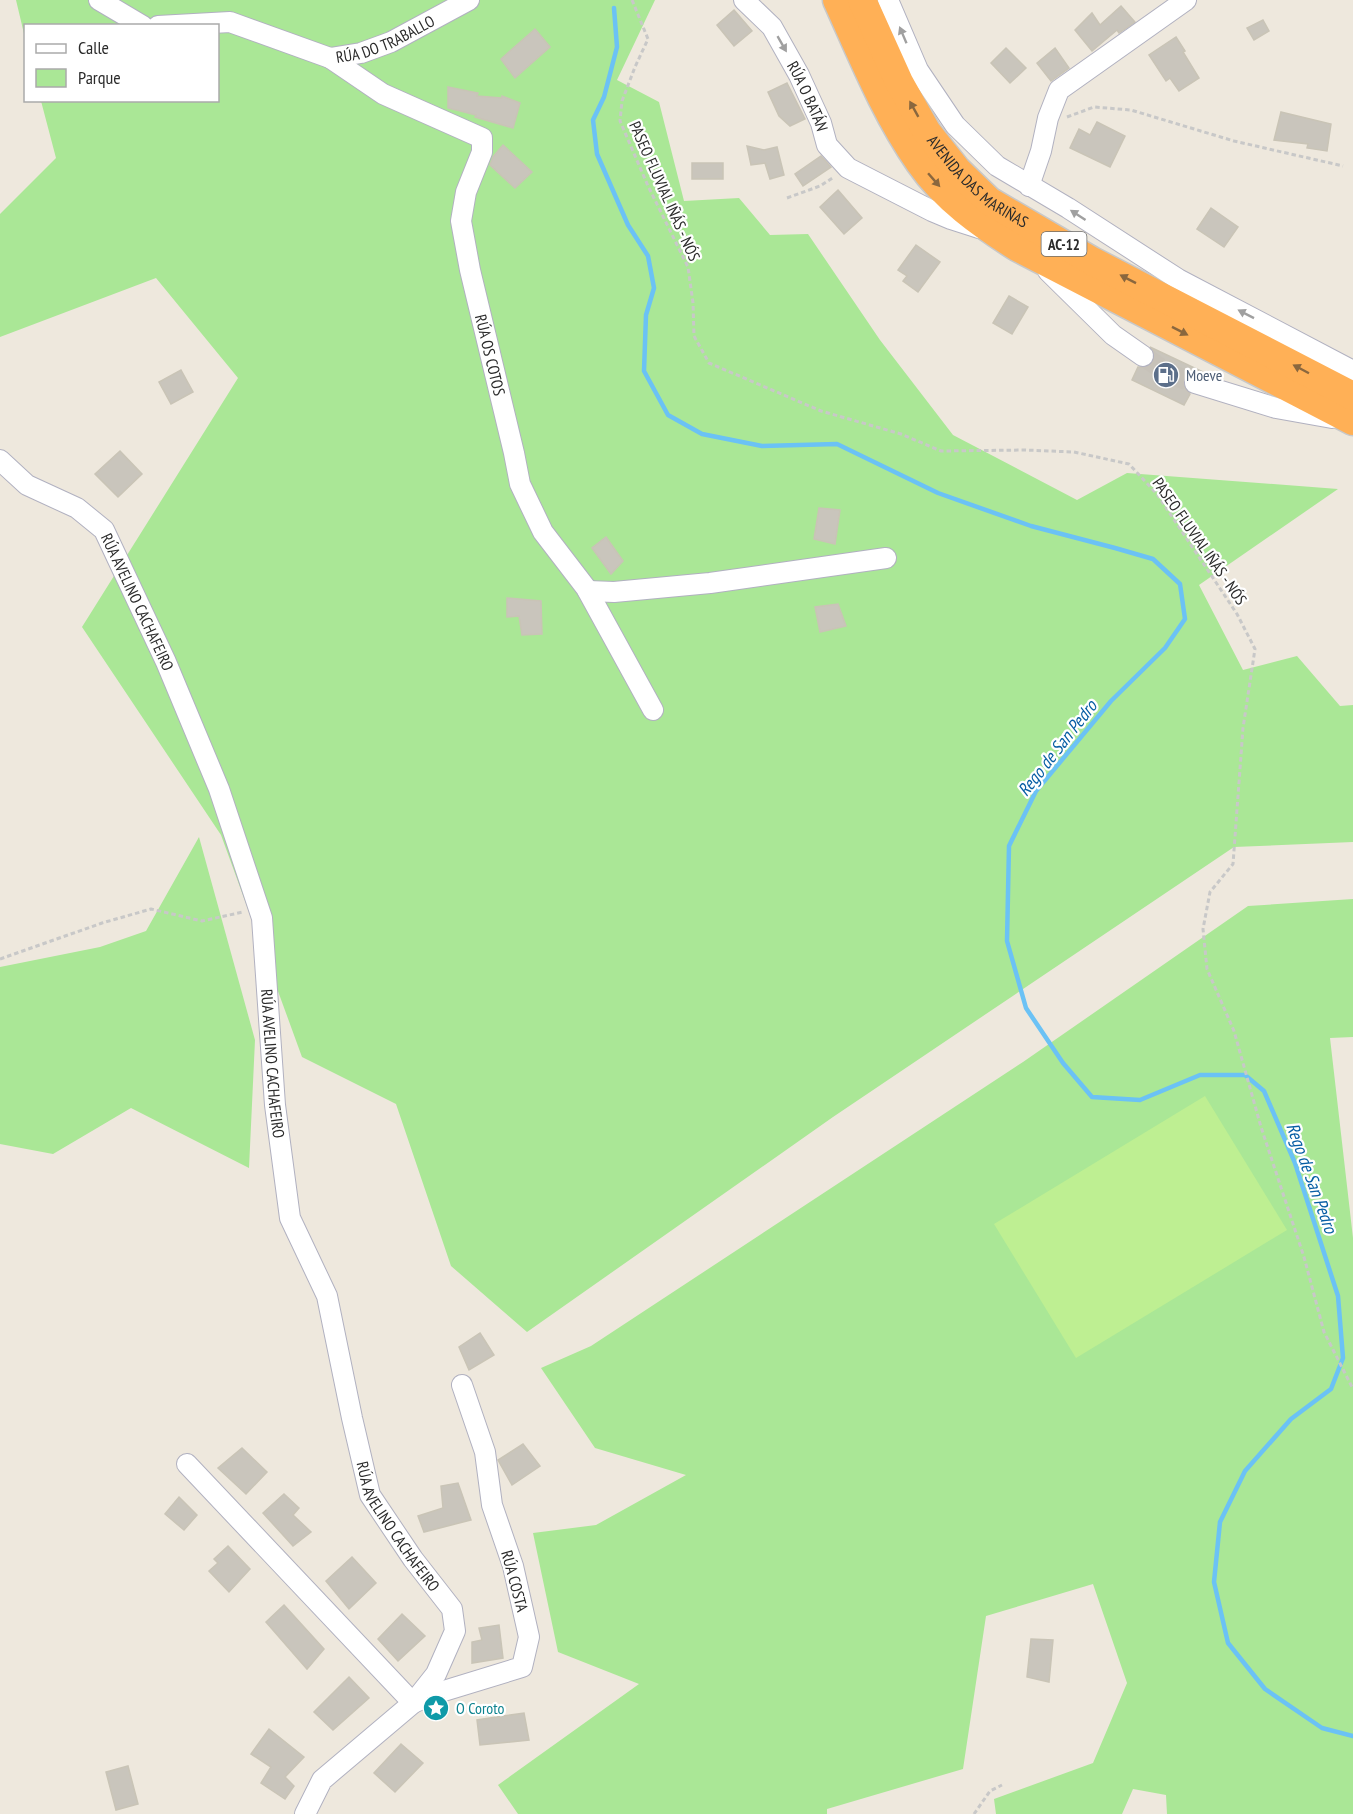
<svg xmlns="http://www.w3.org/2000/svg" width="1353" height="1814" font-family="'PT Sans Narrow',sans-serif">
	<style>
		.green { fill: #aae796 }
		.pitch { fill: #beef92 }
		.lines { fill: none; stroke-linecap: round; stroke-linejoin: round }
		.stream { stroke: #6bc2f5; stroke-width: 4.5 }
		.building { fill: #c9c5bc; stroke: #c9c4b6; stroke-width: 1.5 }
		.minor-tunnel { stroke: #c7c2b9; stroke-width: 20; stroke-dasharray: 20 10; stroke-linecap: butt }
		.minor-casing { stroke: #b1b1c0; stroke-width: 22 }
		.highway-casing { stroke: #c8c8c8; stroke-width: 31 }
		.path { stroke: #c8c8c8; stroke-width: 3; stroke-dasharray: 4.5 3; stroke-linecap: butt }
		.minor { stroke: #fff; stroke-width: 20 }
		.highway { stroke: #ffb056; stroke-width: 28 }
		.oneway { fill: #a0a0a0 }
		.oneway2 { fill: #8a673e }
		.labels { text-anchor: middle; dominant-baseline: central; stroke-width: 4.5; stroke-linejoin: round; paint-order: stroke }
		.shield { fill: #fff; stroke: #6b6b6b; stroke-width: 1.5 }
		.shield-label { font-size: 15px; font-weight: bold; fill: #2b2b2b }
		.street-label { font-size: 16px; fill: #2b2b2b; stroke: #fff }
		.service-label { font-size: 16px; fill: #4e5e75; stroke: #fff; text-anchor: start }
		.culture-label { font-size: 16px; fill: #0d838f; stroke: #fff; text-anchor: start }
		.water-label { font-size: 18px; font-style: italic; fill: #075ea4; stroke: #fff }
	</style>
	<rect width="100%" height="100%" fill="#eee8dd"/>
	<!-- green -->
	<g class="green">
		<path d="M 16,0 L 655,0 L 617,80 L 659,102 L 684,201 L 739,198 L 770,235 L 808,234 L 880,340 L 953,435 L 1077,500 L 1127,473 L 1338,489 L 1199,585 L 1243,670 L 1297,656 L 1340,706 L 1353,705 L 1353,842 L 1234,847 L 833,1117 L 527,1332 L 451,1266 L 396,1104 L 302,1057 L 221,835 L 82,627 L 238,378 L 156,278 L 0,337 L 0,214 L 56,158 L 41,101 L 218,100 L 218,26 L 26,26 L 25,38 Z"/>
		<path d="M 199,837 L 255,1040 L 249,1168 L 131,1108 L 53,1154 L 0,1144 L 0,967 L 100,947 L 146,931 Z"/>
		<path d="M 1353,899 L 1353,1037 L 1330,1038 L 1353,1238 L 1353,1814 L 1167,1814 L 1166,1795 L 1133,1789 L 1122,1814 L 996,1814 L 994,1799 L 1093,1763 L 1127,1683 L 1093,1584 L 986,1616 L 963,1769 L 827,1809 L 827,1814 L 518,1814 L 498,1785 L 639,1684 L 558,1652 L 533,1533 L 596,1525 L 686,1475 L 595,1448 L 541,1368 L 591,1346 L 1023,1062 L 1248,906 Z"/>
	</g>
	<!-- pitch -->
	<path class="pitch" d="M 1205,1096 L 1287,1230 L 1076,1358 L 994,1224 Z"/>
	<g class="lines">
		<!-- stream -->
		<path class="stream" d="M 614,8 L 617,47 L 604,97 L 593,120 L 597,154 L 628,225 L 648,256 L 654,288 L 646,315 L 644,371 L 668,415 L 702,434 L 762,446 L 837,444 L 938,493 L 1031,526 L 1115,548 L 1153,559 L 1180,584 L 1185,619 L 1165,648 L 1111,701 L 1036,791 L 1009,846 L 1007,941 L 1026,1008 L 1063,1063 L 1092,1097 L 1140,1100 L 1200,1075 L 1245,1075 L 1264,1091 L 1295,1163 L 1338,1296 L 1343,1358 L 1331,1389 L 1291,1419 L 1245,1471 L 1220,1522 L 1214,1582 L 1228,1643 L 1265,1689 L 1322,1728 L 1353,1736"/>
	</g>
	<!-- building -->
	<g class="building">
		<path d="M 1121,6 L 1135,22 L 1119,33 L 1117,30 L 1092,51 L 1075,30 L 1092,13 L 1100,25 Z"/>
		<path d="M 734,10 L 752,31 L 734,46 L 717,25 Z"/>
		<path d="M 1263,20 L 1269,31 L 1254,40 L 1247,28 Z"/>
		<path d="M 535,29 L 550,47 L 515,78 L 501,59 Z"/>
		<path d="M 1176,37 L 1185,51 L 1183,52 L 1199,78 L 1179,91 L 1170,78 L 1166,81 L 1149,55 Z"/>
		<path d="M 1006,48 L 1026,68 L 1010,83 L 991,63 Z"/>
		<path d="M 1055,48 L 1069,68 L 1051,81 L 1037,63 Z"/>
		<path d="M 787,83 L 805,119 L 790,126 L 779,116 L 768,92 Z"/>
		<path d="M 448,87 L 478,93 L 477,96 L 502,98 L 502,96 L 520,103 L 513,128 L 475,117 L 476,115 L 448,108 Z"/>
		<path d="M 1281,112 L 1331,124 L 1327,151 L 1307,148 L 1308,144 L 1274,140 Z"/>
		<path d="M 1097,122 L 1125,136 L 1110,167 L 1070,148 L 1079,129 L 1090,135 Z"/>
		<path d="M 503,145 L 532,172 L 515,188 L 490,165 L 493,157 Z"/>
		<path d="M 747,146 L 764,150 L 777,147 L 784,175 L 770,179 L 765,163 L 751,165 Z"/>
		<path d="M 821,156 L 831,167 L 803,186 L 795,174 Z"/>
		<rect x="692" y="163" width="31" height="16"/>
		<path d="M 838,190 L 862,218 L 844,234 L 820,207 Z"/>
		<path d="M 1211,208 L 1238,227 L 1224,247 L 1197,229 Z"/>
		<path d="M 916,245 L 940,262 L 918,292 L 903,281 L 907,276 L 898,270 Z"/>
		<path d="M 1009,296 L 1028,307 L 1012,334 L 993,323 Z"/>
		<path d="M 1150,347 L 1201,371 L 1192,372 L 1187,374 L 1184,379 L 1184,386 L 1190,394 L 1184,405 L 1132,380 L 1138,367 L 1148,367 L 1153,362 L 1155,356 L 1154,351 Z"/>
		<path d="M 181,370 L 193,392 L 171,404 L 159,382 Z"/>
		<path d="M 120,451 L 142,474 L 118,497 L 95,474 Z"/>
		<path d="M 819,508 L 840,510 L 835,544 L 814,539 Z"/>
		<path d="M 606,537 L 623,561 L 611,574 L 592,548 Z"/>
		<path d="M 507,598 L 541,601 L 542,634 L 522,635 L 519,616 L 507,617 Z"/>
		<path d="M 838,604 L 846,626 L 820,632 L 815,607 Z"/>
		<path d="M 480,1333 L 494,1355 L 469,1370 L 459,1347 Z"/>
		<path d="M 523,1444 L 540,1466 L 512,1485 L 498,1460 Z"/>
		<path d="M 242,1448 L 267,1472 L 246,1494 L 218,1468 Z"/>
		<path d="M 458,1483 L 471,1520 L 424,1532 L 418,1516 L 443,1508 L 441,1486 Z"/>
		<path d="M 284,1494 L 299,1508 L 293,1515 L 311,1532 L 293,1546 L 263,1513 Z"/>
		<path d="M 179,1497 L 197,1515 L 184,1530 L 165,1514 Z"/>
		<path d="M 228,1546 L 250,1569 L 229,1592 L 209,1571 L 218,1563 L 214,1559 Z"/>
		<path d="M 352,1557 L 376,1583 L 349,1609 L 326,1581 Z"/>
		<path d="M 284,1605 L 324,1649 L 307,1669 L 266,1622 Z"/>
		<path d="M 402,1614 L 425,1636 L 398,1661 L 378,1639 Z"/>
		<path d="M 499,1625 L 503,1658 L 472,1663 L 472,1642 L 482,1640 L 479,1628 Z"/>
		<path d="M 1031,1639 L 1053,1640 L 1049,1682 L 1027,1677 Z"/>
		<path d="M 349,1677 L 369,1698 L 333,1730 L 314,1712 Z"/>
		<path d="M 524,1713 L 529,1740 L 480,1745 L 477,1720 Z"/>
		<path d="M 269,1729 L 304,1757 L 285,1777 L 294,1786 L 285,1799 L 261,1783 L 271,1767 L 251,1754 Z"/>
		<path d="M 401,1744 L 423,1763 L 395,1792 L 374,1773 Z"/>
		<path d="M 128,1766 L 138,1804 L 116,1810 L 106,1772 Z"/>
	</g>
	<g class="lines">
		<!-- minor-tunnel -->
		<path class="minor-tunnel" d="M 1143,356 L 1169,374 L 1195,383"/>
		<!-- minor casing -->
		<g class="minor-casing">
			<g id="minor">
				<path d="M 99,0 L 143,26"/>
				<path id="s1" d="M 744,0 L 772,27 L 799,75 L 821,123 L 827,145 L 848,168 L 932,211 L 951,219 L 979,228"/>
				<path d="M 888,0 L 918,70 L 955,125 L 997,166 L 1068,208 L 1178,279 L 1353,371"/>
				<path id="s2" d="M 158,26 L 230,22 L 330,58 L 361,53 L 391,42 L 469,0"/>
				<path id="s3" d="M 330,58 L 383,94 L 482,138 L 482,152 L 466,192 L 461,221 L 470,270 L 514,453 L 520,484 L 543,532 L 586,588 L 653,710"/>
				<path d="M 1029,186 L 1041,151 L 1048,118 L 1059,90 L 1186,0"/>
				<path d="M 1048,271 L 1113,335 L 1143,356"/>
				<path d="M 1195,383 L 1276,408 L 1332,418"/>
				<path id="s4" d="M 0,460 L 27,485 L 77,508 L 104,530 L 166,662 L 219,789 L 262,918 L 275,1105 L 290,1218 L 327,1296 L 352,1418 L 370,1495 L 413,1559 L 452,1609 L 455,1631 L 436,1674 L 413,1703 L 322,1780 L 305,1814"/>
				<path d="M 588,591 L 614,592 L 710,583 L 886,558"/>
				<path d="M 187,1464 L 413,1703 L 434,1694 L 522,1667 L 529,1637 L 513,1566 L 492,1505 L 485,1452 L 462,1385"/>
			</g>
		</g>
		<!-- highway casing -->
		<g class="highway-casing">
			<g id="highway">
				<path d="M 837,0 C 862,55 885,113 920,163 C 945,199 981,224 1017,247 L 1353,421"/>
				<path id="s5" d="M 862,0 L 899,82 L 927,132 L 957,170 L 989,201 L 1092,261 L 1353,396"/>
			</g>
		</g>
		<!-- path -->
		<g class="path">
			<path d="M 632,0 L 648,39 L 635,67 L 622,101 L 620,121 L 648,186 L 688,267 L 693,303 L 694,336 L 709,363 L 821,411 L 901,434 L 941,451 L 1025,450 L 1074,452 L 1129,464 L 1157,494 L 1237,614 L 1255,649 L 1243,728 L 1233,864 L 1210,892 L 1203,929 L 1207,969 L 1234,1031 L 1261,1127 L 1304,1257 L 1324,1332 L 1353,1389"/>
			<path d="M 1067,117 L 1094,107 L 1131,110 L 1234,141 L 1343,166"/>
			<path d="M 787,198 L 820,186 L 834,177"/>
			<path d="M 0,959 L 102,923 L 151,909 L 202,921 L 243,912"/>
			<path d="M 974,1814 L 990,1791 L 1002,1785"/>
		</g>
		<!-- minor -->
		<use href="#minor" class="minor"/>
		<!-- highway -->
		<use href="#highway" class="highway"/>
	</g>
	<!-- one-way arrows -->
	<defs><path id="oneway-solid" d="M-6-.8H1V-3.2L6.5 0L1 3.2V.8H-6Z" transform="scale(1.5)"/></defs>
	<g class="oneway">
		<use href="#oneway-solid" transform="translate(903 35) rotate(-113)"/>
		<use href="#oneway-solid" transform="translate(782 44) rotate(60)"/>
		<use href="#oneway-solid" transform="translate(1078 215) rotate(-147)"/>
		<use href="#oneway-solid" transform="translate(1246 314) rotate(-153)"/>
	</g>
	<g class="oneway2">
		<use href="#oneway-solid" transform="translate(914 109) rotate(-119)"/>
		<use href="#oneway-solid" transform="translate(934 180) rotate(49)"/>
		<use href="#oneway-solid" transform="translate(1128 279) rotate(-153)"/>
		<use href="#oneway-solid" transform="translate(1180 331) rotate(27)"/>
		<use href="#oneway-solid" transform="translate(1301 369) rotate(-152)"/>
	</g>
	<!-- icons -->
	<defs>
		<g id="fuel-disc" transform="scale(1.35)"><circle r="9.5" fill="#5c6f8a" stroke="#fff"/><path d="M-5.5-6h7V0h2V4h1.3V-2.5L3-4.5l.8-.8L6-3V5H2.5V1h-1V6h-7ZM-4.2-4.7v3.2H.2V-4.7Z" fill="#fff"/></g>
		<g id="sight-disc" transform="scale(1.35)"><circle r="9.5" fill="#0f9aa8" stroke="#fff"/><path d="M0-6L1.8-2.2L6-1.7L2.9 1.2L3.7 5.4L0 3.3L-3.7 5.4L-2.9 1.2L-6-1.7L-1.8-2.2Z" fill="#fff"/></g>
	</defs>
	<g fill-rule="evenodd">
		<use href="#fuel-disc" x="1166" y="375"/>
		<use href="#sight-disc" x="436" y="1708"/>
	</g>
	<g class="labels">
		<!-- shield labels -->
		<rect class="shield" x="1041.5" y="232" width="45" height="24" rx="4.5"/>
		<g class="shield-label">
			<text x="1064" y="244">AC-12</text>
		</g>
		<!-- street labels -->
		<g class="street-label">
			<text stroke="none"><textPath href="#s2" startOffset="237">RÚA DO TRABALLO</textPath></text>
			<text stroke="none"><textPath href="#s1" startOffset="117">RÚA O BATÁN</textPath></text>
			<text stroke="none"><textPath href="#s5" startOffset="219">AVENIDA DAS MARIÑAS</textPath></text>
			<text transform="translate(665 191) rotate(66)">PASEO FLUVIAL IÑÁS - NÓS</text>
			<text stroke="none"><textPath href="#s3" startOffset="396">RÚA OS COTOS</textPath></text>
			<text transform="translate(1200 541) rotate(55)">PASEO FLUVIAL IÑÁS - NÓS</text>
			<text stroke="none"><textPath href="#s4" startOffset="206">RÚA AVELINO CACHAFEIRO</textPath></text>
			<text stroke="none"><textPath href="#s4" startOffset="692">RÚA AVELINO CACHAFEIRO</textPath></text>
			<text stroke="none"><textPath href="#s4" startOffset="1178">RÚA AVELINO CACHAFEIRO</textPath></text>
			<text transform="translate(515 1581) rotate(75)">RÚA COSTA</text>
		</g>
		<!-- service labels -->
		<g class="service-label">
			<text x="1186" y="375">Moeve</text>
		</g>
		<!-- culture labels -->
		<g class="culture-label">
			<text x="456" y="1708">O Coroto</text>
		</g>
		<!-- water labels -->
		<g class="water-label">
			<text transform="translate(1057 748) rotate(-52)">Rego de San Pedro</text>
			<text transform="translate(1312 1178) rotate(70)">Rego de San Pedro</text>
		</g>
	</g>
	<!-- legend -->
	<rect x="24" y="24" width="195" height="78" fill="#ffffff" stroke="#aaaaaa" stroke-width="1.5"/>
	<rect x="36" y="44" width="30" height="9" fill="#ffffff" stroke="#aaaaaa" stroke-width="1.5"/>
	<text x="78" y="54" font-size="18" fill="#2b2b2b">Calle</text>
	<rect x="36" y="69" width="30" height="18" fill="#aae796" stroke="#aaaaaa" stroke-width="1.5"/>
	<text x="78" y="84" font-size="18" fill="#2b2b2b">Parque</text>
</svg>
